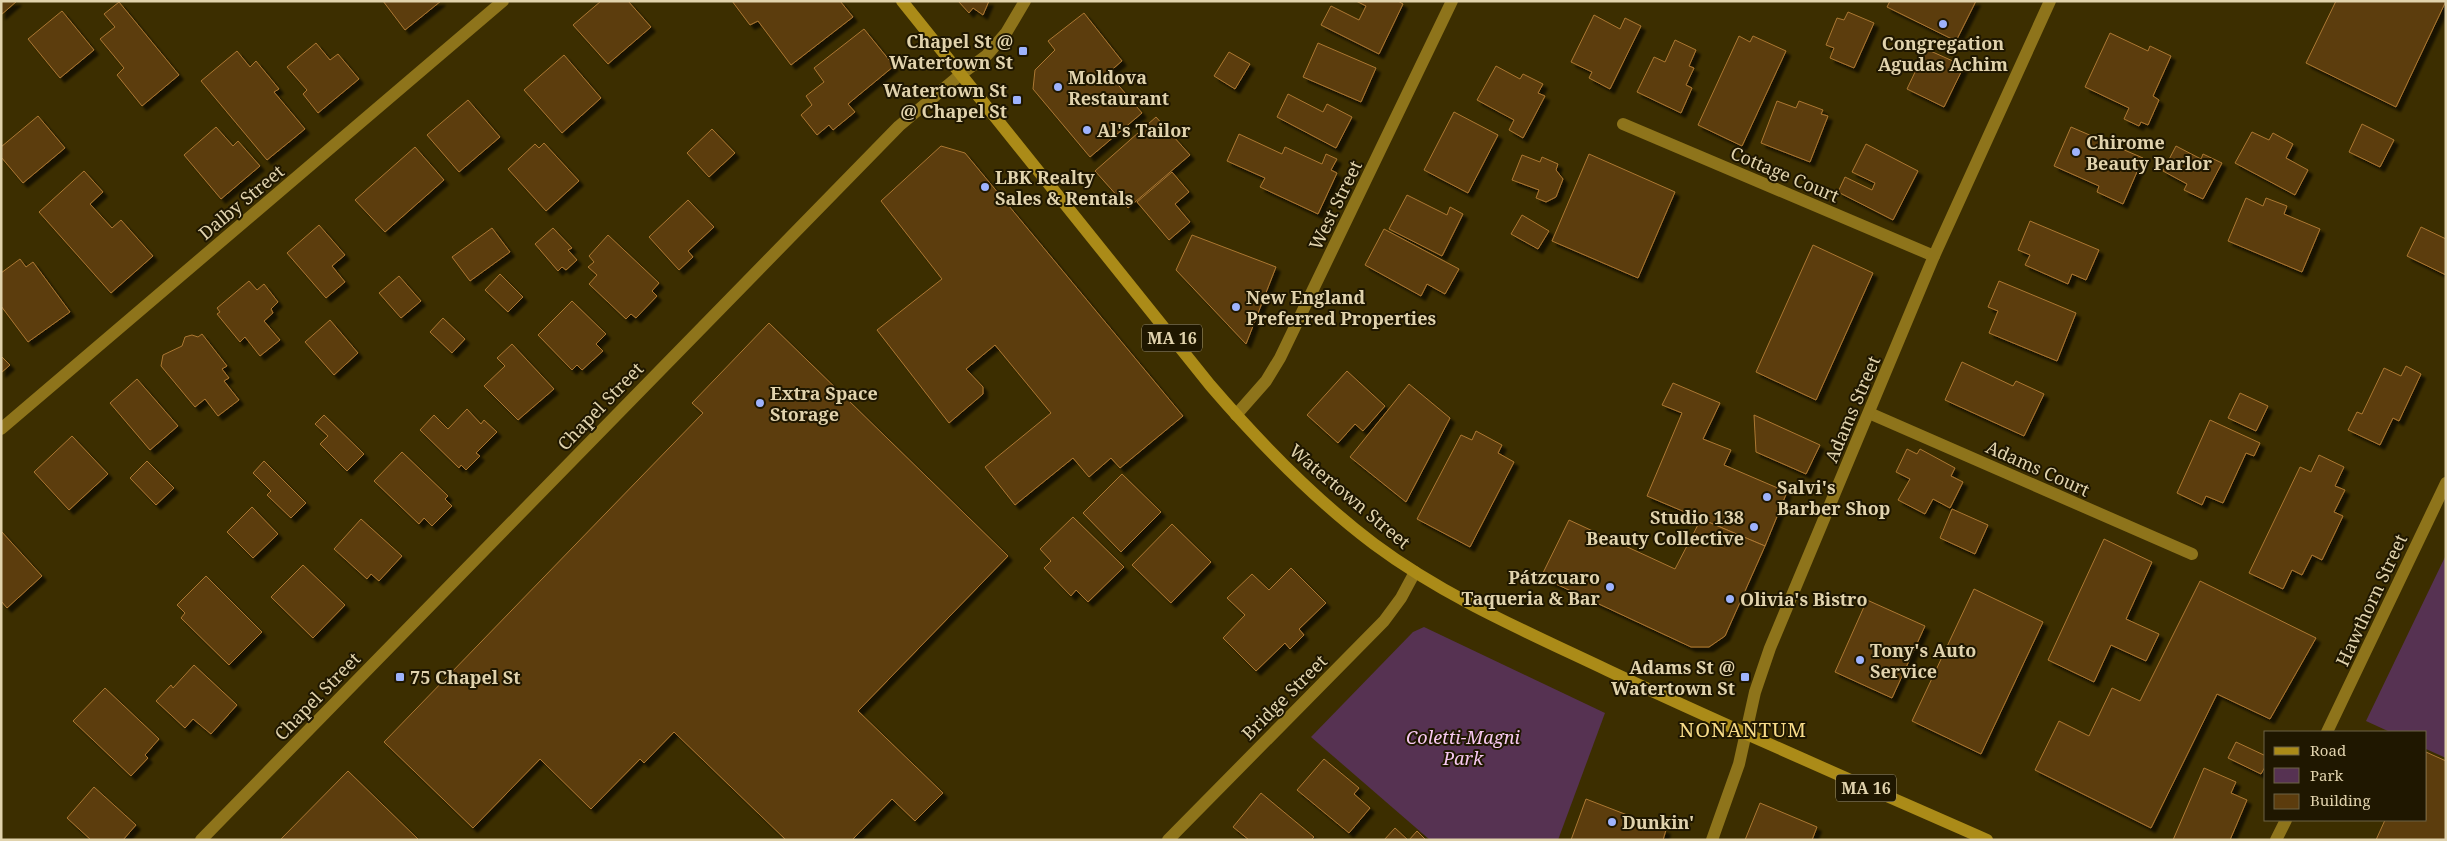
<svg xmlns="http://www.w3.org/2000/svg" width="2447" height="841" font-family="'Noto Serif',serif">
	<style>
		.green { fill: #563252 }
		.building { fill: #5c3c0d; stroke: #ac7833; filter: url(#shadow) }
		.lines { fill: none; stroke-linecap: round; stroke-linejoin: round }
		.street { stroke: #8e741b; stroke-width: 12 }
		.secondary { stroke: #8e741b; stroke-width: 12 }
		.primary { stroke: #ab8b18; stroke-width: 12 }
		.poi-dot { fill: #9eb3fd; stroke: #1f1700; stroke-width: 2 }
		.labels { text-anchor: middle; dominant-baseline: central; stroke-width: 4; stroke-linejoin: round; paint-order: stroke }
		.shield { fill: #1f1700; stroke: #a79b79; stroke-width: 1 }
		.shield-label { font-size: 16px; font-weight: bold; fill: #e1d3ad }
		.poi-label { font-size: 18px; font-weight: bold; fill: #e1d3ad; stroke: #1f1700; text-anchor: start }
		.street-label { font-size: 18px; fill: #e1d3ad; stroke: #1f1700 }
		.park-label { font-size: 18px; font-style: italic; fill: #f8c9f1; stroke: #1f1700 }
		.quarter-label { font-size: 20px; letter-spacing: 1px; fill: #f7db89; stroke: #1f1700 }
	</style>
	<defs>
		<filter id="shadow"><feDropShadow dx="4.5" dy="4.5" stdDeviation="1" flood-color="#0009"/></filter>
	</defs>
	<rect width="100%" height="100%" fill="#3c2e00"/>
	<!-- green -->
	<g class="green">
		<path d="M 2446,555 L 2446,758 L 2426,749 L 2426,732 L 2390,732 L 2366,721 Z"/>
		<path d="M 1424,627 L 1605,713 L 1558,840 L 1430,840 L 1311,737 L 1413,632 Z"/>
	</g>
	<!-- building -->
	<g class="building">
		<path d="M 1,1 L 17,1 L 1,15 Z"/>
		<path d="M 383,1 L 441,1 L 405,30 Z"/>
		<path d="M 601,1 L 628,1 L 651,27 L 608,64 L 573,25 Z"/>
		<path d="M 732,1 L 840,1 L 853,17 L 791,65 L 758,21 L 750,25 Z"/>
		<path d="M 958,1 L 989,1 L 983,15 L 973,8 L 969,13 Z"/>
		<path d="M 1356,1 L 1398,1 L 1403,4 L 1379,54 L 1321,25 L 1331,6 L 1359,20 L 1366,6 Z"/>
		<path d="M 1890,1 L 1976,1 L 1956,41 L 1887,7 Z"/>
		<path d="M 2336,1 L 2446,1 L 2396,107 L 2306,63 Z"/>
		<path d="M 119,2 L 179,75 L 142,106 L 117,75 L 124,68 L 100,39 L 115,27 L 104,14 Z"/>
		<path d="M 62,11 L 94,50 L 60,78 L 28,39 Z"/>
		<path d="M 1848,12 L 1874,23 L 1854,68 L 1830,58 L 1834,48 L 1826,45 L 1837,18 L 1844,20 Z"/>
		<path d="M 1084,13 L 1122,61 L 1108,73 L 1142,113 L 1090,157 L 1033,89 L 1035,70 L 1055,50 L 1048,41 Z"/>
		<path d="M 1594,15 L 1620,29 L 1625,18 L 1641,26 L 1610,89 L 1589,78 L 1592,72 L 1571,62 Z"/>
		<path d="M 864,29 L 894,66 L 848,104 L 855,112 L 833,130 L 829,125 L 817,135 L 801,115 L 812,105 L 806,96 L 824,82 L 814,68 Z"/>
		<path d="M 2110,33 L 2148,51 L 2150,46 L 2171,56 L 2153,96 L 2159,100 L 2148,125 L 2141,122 L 2139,126 L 2124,119 L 2129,108 L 2085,87 Z"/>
		<path d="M 1739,36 L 1750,42 L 1753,36 L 1786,51 L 1742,146 L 1698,125 Z"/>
		<path d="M 1675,40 L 1696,50 L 1689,66 L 1694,68 L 1686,85 L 1692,88 L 1681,113 L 1637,92 L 1654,57 L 1665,62 Z"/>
		<path d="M 316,43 L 330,60 L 338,54 L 359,79 L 318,113 L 303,94 L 307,90 L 287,67 Z"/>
		<path d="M 1318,43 L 1376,68 L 1361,102 L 1303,77 Z"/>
		<path d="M 1926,49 L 1964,66 L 1944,107 L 1907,89 Z"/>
		<path d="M 237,51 L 250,67 L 256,61 L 279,89 L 274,92 L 305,129 L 267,160 L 201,81 Z"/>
		<path d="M 1229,52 L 1250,64 L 1235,89 L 1214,76 Z"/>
		<path d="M 564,55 L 601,98 L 562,133 L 524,90 Z"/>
		<path d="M 1496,66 L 1520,79 L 1523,74 L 1543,84 L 1538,93 L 1545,96 L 1523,138 L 1509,130 L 1514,120 L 1477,100 Z"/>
		<path d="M 1288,94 L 1323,112 L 1327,104 L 1352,117 L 1336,148 L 1277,117 Z"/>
		<path d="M 468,100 L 500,137 L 459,172 L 427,135 Z"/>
		<path d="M 1777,101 L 1796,108 L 1799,101 L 1823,110 L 1821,114 L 1828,116 L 1810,162 L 1761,143 Z"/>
		<path d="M 1454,112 L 1498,135 L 1468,193 L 1424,170 Z"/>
		<path d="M 38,116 L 65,148 L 23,183 L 1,157 L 1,147 Z"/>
		<path d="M 1156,117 L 1190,155 L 1128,208 L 1095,171 Z"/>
		<path d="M 2362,124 L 2394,140 L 2380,167 L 2349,152 Z"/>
		<path d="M 216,127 L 233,146 L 238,141 L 260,166 L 221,199 L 184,155 Z"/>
		<path d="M 2071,127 L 2143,158 L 2123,204 L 2097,192 L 2099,186 L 2054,166 Z"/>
		<path d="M 712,129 L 735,153 L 709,177 L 687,153 Z"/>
		<path d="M 2252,132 L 2269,140 L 2273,133 L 2293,144 L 2286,158 L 2308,170 L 2295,195 L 2235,163 Z"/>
		<path d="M 1239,134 L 1282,154 L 1285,147 L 1322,164 L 1326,154 L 1337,159 L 1331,170 L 1337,173 L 1318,214 L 1260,187 L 1265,178 L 1227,161 Z"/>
		<path d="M 544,143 L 579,181 L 546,211 L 508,169 L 535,144 L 539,148 Z"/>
		<path d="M 1866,144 L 1918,171 L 1893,220 L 1838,192 L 1845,177 L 1872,190 L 1875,183 L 1852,172 Z"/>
		<path d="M 941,146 L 965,153 L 1183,416 L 1120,468 L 1111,458 L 1089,477 L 1073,458 L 1015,505 L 985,467 L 1051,413 L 995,345 L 966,369 L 983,387 L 983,394 L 949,423 L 877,330 L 942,279 L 881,201 Z"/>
		<path d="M 2176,146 L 2201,159 L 2203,154 L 2222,163 L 2203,199 L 2184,190 L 2187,184 L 2163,171 Z"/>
		<path d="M 415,147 L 444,180 L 385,232 L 355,200 Z"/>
		<path d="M 1589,154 L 1675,192 L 1638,278 L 1552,241 Z"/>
		<path d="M 1522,155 L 1540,162 L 1542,157 L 1558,164 L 1556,170 L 1563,179 L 1556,197 L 1546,202 L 1536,198 L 1539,190 L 1512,180 Z"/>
		<path d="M 84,171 L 103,192 L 90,204 L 112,228 L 121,220 L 153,256 L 111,293 L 39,212 Z"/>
		<path d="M 1172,172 L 1189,192 L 1175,204 L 1190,222 L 1169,240 L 1137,202 Z"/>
		<path d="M 1407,195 L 1447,215 L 1450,207 L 1463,214 L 1442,256 L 1389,229 Z"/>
		<path d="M 2246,198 L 2263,206 L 2266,198 L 2287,206 L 2284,214 L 2320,229 L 2302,272 L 2228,241 Z"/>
		<path d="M 688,200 L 714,227 L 688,251 L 693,257 L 679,270 L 649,237 Z"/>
		<path d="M 1522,215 L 1549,231 L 1538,249 L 1511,234 Z"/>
		<path d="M 2030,221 L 2099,250 L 2086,280 L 2072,274 L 2068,284 L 2025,265 L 2030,255 L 2018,250 Z"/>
		<path d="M 319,225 L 345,255 L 332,266 L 345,282 L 326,298 L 287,253 Z"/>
		<path d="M 2421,227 L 2446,239 L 2446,275 L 2407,256 Z"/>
		<path d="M 492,228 L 510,252 L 470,281 L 452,257 Z"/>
		<path d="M 553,228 L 572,248 L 568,250 L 577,260 L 566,270 L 562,267 L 558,271 L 535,244 Z"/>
		<path d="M 1384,229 L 1459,269 L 1445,294 L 1427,284 L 1421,296 L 1365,265 Z"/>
		<path d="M 608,235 L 659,283 L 652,291 L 657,296 L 636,318 L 631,314 L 626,319 L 589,284 L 597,275 L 588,267 L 594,262 L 589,256 Z"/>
		<path d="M 1192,235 L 1276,267 L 1246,344 L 1176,270 Z"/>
		<path d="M 1813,245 L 1873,273 L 1816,400 L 1756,372 Z"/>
		<path d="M 20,259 L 26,267 L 33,262 L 70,312 L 28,342 L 1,306 L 1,273 Z"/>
		<path d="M 500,274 L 523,297 L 508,312 L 485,290 Z"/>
		<path d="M 399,276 L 421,301 L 401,318 L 379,293 Z"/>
		<path d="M 249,281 L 257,290 L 264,284 L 278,302 L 271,309 L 273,313 L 264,321 L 280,340 L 260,356 L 245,337 L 240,342 L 217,314 L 220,312 L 217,308 Z"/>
		<path d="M 1999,281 L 2076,313 L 2057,361 L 1989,333 L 1998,311 L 1988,307 Z"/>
		<path d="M 572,301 L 606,334 L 596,344 L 603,351 L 582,370 L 577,365 L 572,370 L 538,335 Z"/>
		<path d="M 443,318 L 465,339 L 452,353 L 430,332 Z"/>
		<path d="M 330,320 L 358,353 L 334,375 L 305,342 Z"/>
		<path d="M 769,323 L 1008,556 L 858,711 L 943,793 L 915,821 L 892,799 L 852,840 L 786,840 L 674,732 L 644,763 L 640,759 L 591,809 L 540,759 L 473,828 L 384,742 L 703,413 L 692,403 Z"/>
		<path d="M 202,334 L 227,366 L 222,369 L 229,378 L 224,381 L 239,400 L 218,416 L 205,399 L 195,407 L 161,366 L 163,355 L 182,346 L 185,337 L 192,335 L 198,337 Z"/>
		<path d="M 512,344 L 554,389 L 518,420 L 484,386 L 505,366 L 497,358 Z"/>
		<path d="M 1,356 L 10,365 L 1,373 Z"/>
		<path d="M 1962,362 L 2013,386 L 2016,381 L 2044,394 L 2024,436 L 1945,400 Z"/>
		<path d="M 2406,366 L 2421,374 L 2399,421 L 2393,418 L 2380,445 L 2348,430 L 2357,412 L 2362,414 L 2384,368 L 2401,376 Z"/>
		<path d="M 1347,371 L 1385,406 L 1363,431 L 1355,424 L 1338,443 L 1307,415 Z"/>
		<path d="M 137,379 L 178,426 L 150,450 L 110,403 Z"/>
		<path d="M 1673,383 L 1720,403 L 1703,439 L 1731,450 L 1724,465 L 1787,492 L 1765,546 L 1647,496 L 1682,413 L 1662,405 Z"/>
		<path d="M 1409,384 L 1450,418 L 1406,502 L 1350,457 Z"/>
		<path d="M 2240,393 L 2268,406 L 2256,431 L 2228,418 Z"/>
		<path d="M 467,409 L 481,424 L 484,420 L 497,432 L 476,453 L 480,456 L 466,470 L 461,465 L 459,468 L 420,430 L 434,415 L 448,429 Z"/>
		<path d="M 324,415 L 364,454 L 347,471 L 320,444 L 328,436 L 315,424 Z"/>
		<path d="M 1754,415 L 1820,445 L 1806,474 L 1756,452 Z"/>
		<path d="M 2210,420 L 2260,443 L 2254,456 L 2246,453 L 2223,503 L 2206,496 L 2202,505 L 2177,493 Z"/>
		<path d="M 1476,431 L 1502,445 L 1498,453 L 1514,462 L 1470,547 L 1417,519 L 1461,435 L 1472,440 Z"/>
		<path d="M 72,436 L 108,474 L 69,510 L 34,472 Z"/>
		<path d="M 1907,449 L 1917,454 L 1920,449 L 1955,468 L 1951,476 L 1963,482 L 1950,508 L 1933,499 L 1925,514 L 1898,500 L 1910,479 L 1896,472 Z"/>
		<path d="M 402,452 L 448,496 L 445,499 L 452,506 L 432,526 L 424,518 L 419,524 L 374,481 Z"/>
		<path d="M 2319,455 L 2344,467 L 2335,486 L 2345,490 L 2334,512 L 2343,516 L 2322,560 L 2312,555 L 2302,575 L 2292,570 L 2283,589 L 2249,573 L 2300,467 L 2311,472 Z"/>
		<path d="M 147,461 L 174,488 L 156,505 L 130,478 Z"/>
		<path d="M 264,461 L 306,503 L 291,518 L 267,495 L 271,491 L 253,473 Z"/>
		<path d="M 1122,474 L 1161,512 L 1121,552 L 1083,513 Z"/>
		<path d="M 252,507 L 278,534 L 253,558 L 227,532 Z"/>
		<path d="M 1952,509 L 1988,525 L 1975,554 L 1940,538 Z"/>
		<path d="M 1073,517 L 1124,567 L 1088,602 L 1076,590 L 1071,596 L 1044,568 L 1051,561 L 1040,549 Z"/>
		<path d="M 361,519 L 402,556 L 379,581 L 371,574 L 367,579 L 334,549 Z"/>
		<path d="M 1701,519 L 1765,546 L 1725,636 L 1709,647 L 1691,647 L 1541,577 L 1569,520 L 1675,569 Z"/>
		<path d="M 1172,524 L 1211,562 L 1171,603 L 1132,565 Z"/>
		<path d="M 1,531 L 42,576 L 7,608 L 1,601 Z"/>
		<path d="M 2104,539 L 2152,562 L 2126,619 L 2159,634 L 2146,661 L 2111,645 L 2094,682 L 2048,660 Z"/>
		<path d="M 303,565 L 345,605 L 313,638 L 271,597 Z"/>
		<path d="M 1291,568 L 1326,603 L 1299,629 L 1304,635 L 1290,649 L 1285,643 L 1256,671 L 1223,638 L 1245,615 L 1227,598 L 1252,574 L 1269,590 Z"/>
		<path d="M 206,576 L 262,632 L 229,665 L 181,618 L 185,613 L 177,605 Z"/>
		<path d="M 2200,581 L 2316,638 L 2270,719 L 2217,694 L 2151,828 L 2035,770 L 2059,721 L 2089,736 L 2112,688 L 2140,701 Z"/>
		<path d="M 1974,589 L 2043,622 L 1981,754 L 1912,721 Z"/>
		<path d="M 1867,600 L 1925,626 L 1892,698 L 1835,672 Z"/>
		<path d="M 194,665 L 237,705 L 211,734 L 193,719 L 185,728 L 156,701 L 171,685 L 173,688 Z"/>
		<path d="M 105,688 L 159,739 L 145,755 L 148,758 L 131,776 L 73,721 Z"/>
		<path d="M 2236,742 L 2266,756 L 2266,765 L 2261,774 L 2228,758 Z"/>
		<path d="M 2426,752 L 2446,761 L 2446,840 L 2376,840 L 2385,820 L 2426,820 Z"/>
		<path d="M 1324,759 L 1359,788 L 1354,794 L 1370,808 L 1349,833 L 1297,790 Z"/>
		<path d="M 2204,768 L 2236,782 L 2231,793 L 2247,800 L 2230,840 L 2173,840 Z"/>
		<path d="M 348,771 L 419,840 L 280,840 Z"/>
		<path d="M 94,787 L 136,825 L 123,840 L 91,840 L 67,818 Z"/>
		<path d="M 1261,793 L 1314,837 L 1311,840 L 1249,840 L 1233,827 Z"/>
		<path d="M 1586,799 L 1666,830 L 1663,840 L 1571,840 Z"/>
		<path d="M 1760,803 L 1817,827 L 1812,840 L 1745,840 Z"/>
		<path d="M 1395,828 L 1408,840 L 1384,840 Z"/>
		<path d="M 1417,831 L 1426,840 L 1409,840 Z"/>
	</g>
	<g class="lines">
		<!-- street -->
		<g class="street">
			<path d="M 960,75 L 987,55 L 1006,33 L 1025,1"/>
			<path d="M 1623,124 L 1934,256"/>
			<path d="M 1869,413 L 2192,554"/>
			<path d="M 1236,415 L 1266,381 L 1280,358 L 1452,1"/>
			<path d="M 1,429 L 503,1"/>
			<path d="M 2327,732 L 2446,483"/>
			<path d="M 2276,840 L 2286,820"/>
		</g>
		<!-- secondary -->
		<g class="secondary">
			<path d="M 201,840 L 899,126 L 960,75"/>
			<path d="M 1168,840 L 1384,621 L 1401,598 L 1415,572"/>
			<path d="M 1712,840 L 1739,764 L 1755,692 L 1770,648 L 1934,256 L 2050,1"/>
		</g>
		<!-- primary -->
		<path class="primary" d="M 902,1 L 1210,385 C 1259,442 1313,498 1374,544 C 1445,597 1527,632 1607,670 C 1732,729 1860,784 1987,840"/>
	</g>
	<!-- markers -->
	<g class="poi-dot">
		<circle cx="1943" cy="24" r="5"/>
		<rect x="1018" y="46" width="10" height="10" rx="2.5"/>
		<circle cx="1058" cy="87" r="5"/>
		<rect x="1012" y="95" width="10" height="10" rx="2.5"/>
		<circle cx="1087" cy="130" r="5"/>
		<circle cx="2076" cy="152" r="5"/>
		<circle cx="985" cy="187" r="5"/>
		<circle cx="1236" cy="307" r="5"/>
		<circle cx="760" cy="403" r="5"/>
		<circle cx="1767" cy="497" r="5"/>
		<circle cx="1754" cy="527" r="5"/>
		<circle cx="1610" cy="587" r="5"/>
		<circle cx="1730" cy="599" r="5"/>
		<circle cx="1860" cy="660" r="5"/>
		<rect x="395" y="672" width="10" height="10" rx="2.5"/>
		<rect x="1740" y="672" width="10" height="10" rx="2.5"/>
		<circle cx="1612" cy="822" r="5"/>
	</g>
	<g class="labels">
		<!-- shield labels -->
		<g class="shield">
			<rect x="1142" y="324.5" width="60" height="27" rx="4"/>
			<rect x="1836" y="774.5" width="60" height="27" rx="4"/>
		</g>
		<g class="shield-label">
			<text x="1172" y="338">MA 16</text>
			<text x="1866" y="788">MA 16</text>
		</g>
		<!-- poi labels -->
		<g class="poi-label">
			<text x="1013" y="41" text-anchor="end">Chapel St @<tspan x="1013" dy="21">Watertown St</tspan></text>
			<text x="1943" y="43" text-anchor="middle">Congregation<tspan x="1943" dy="21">Agudas Achim</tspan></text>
			<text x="1068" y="77">Moldova<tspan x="1068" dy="21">Restaurant</tspan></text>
			<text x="1007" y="90" text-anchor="end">Watertown St<tspan x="1007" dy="21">@ Chapel St</tspan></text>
			<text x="1097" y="130">Al's Tailor</text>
			<text x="2086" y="142">Chirome<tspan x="2086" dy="21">Beauty Parlor</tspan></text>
			<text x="995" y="177">LBK Realty<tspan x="995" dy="21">Sales &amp; Rentals</tspan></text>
			<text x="1246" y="297">New England<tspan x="1246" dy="21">Preferred Properties</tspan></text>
			<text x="770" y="393">Extra Space<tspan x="770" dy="21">Storage</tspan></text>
			<text x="1777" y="487">Salvi's<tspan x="1777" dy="21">Barber Shop</tspan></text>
			<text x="1744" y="517" text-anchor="end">Studio 138<tspan x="1744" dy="21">Beauty Collective</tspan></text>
			<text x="1600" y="577" text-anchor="end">Pátzcuaro<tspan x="1600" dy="21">Taqueria &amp; Bar</tspan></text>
			<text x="1740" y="599">Olivia's Bistro</text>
			<text x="1870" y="650">Tony's Auto<tspan x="1870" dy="21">Service</tspan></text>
			<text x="1735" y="667" text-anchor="end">Adams St @<tspan x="1735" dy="21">Watertown St</tspan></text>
			<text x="410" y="677">75 Chapel St</text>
			<text x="1622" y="822">Dunkin'</text>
		</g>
		<!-- street labels -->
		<g class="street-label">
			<text transform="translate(1785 174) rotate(23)">Cottage Court</text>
			<text transform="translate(241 202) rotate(-40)">Dalby Street</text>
			<text transform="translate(1335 205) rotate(-64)">West Street</text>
			<text transform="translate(600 406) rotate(-46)">Chapel Street</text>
			<text transform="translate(1852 409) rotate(-67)">Adams Street</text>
			<text transform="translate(2038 468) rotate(24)">Adams Court</text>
			<text transform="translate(1350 496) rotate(40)">Watertown Street</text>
			<text transform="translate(2371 600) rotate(-65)">Hawthorn Street</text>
			<text transform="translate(317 696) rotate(-46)">Chapel Street</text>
			<text transform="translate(1284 697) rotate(-45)">Bridge Street</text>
		</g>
		<!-- park labels -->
		<g class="park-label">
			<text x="1463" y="737">Coletti-Magni<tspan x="1463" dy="21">Park</tspan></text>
		</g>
		<!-- quarter labels -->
		<g class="quarter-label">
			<text x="1743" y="729">NONANTUM</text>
		</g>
	</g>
	<!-- border -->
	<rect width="2447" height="841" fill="none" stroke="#e1d3ad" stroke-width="5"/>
	<!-- legend -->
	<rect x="2264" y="731" width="162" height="90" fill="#1f1700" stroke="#6d6245"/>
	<rect x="2274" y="747" width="25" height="8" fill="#ab8b18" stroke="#6d6245"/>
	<text x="2310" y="756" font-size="15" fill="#e1d3ad">Road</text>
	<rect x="2274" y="768" width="25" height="15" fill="#563252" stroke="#6d6245"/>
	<text x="2310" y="781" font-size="15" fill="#e1d3ad">Park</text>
	<rect x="2274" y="794" width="25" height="15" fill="#5c3c0d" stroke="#6d6245"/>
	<text x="2310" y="806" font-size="15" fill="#e1d3ad">Building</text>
</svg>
